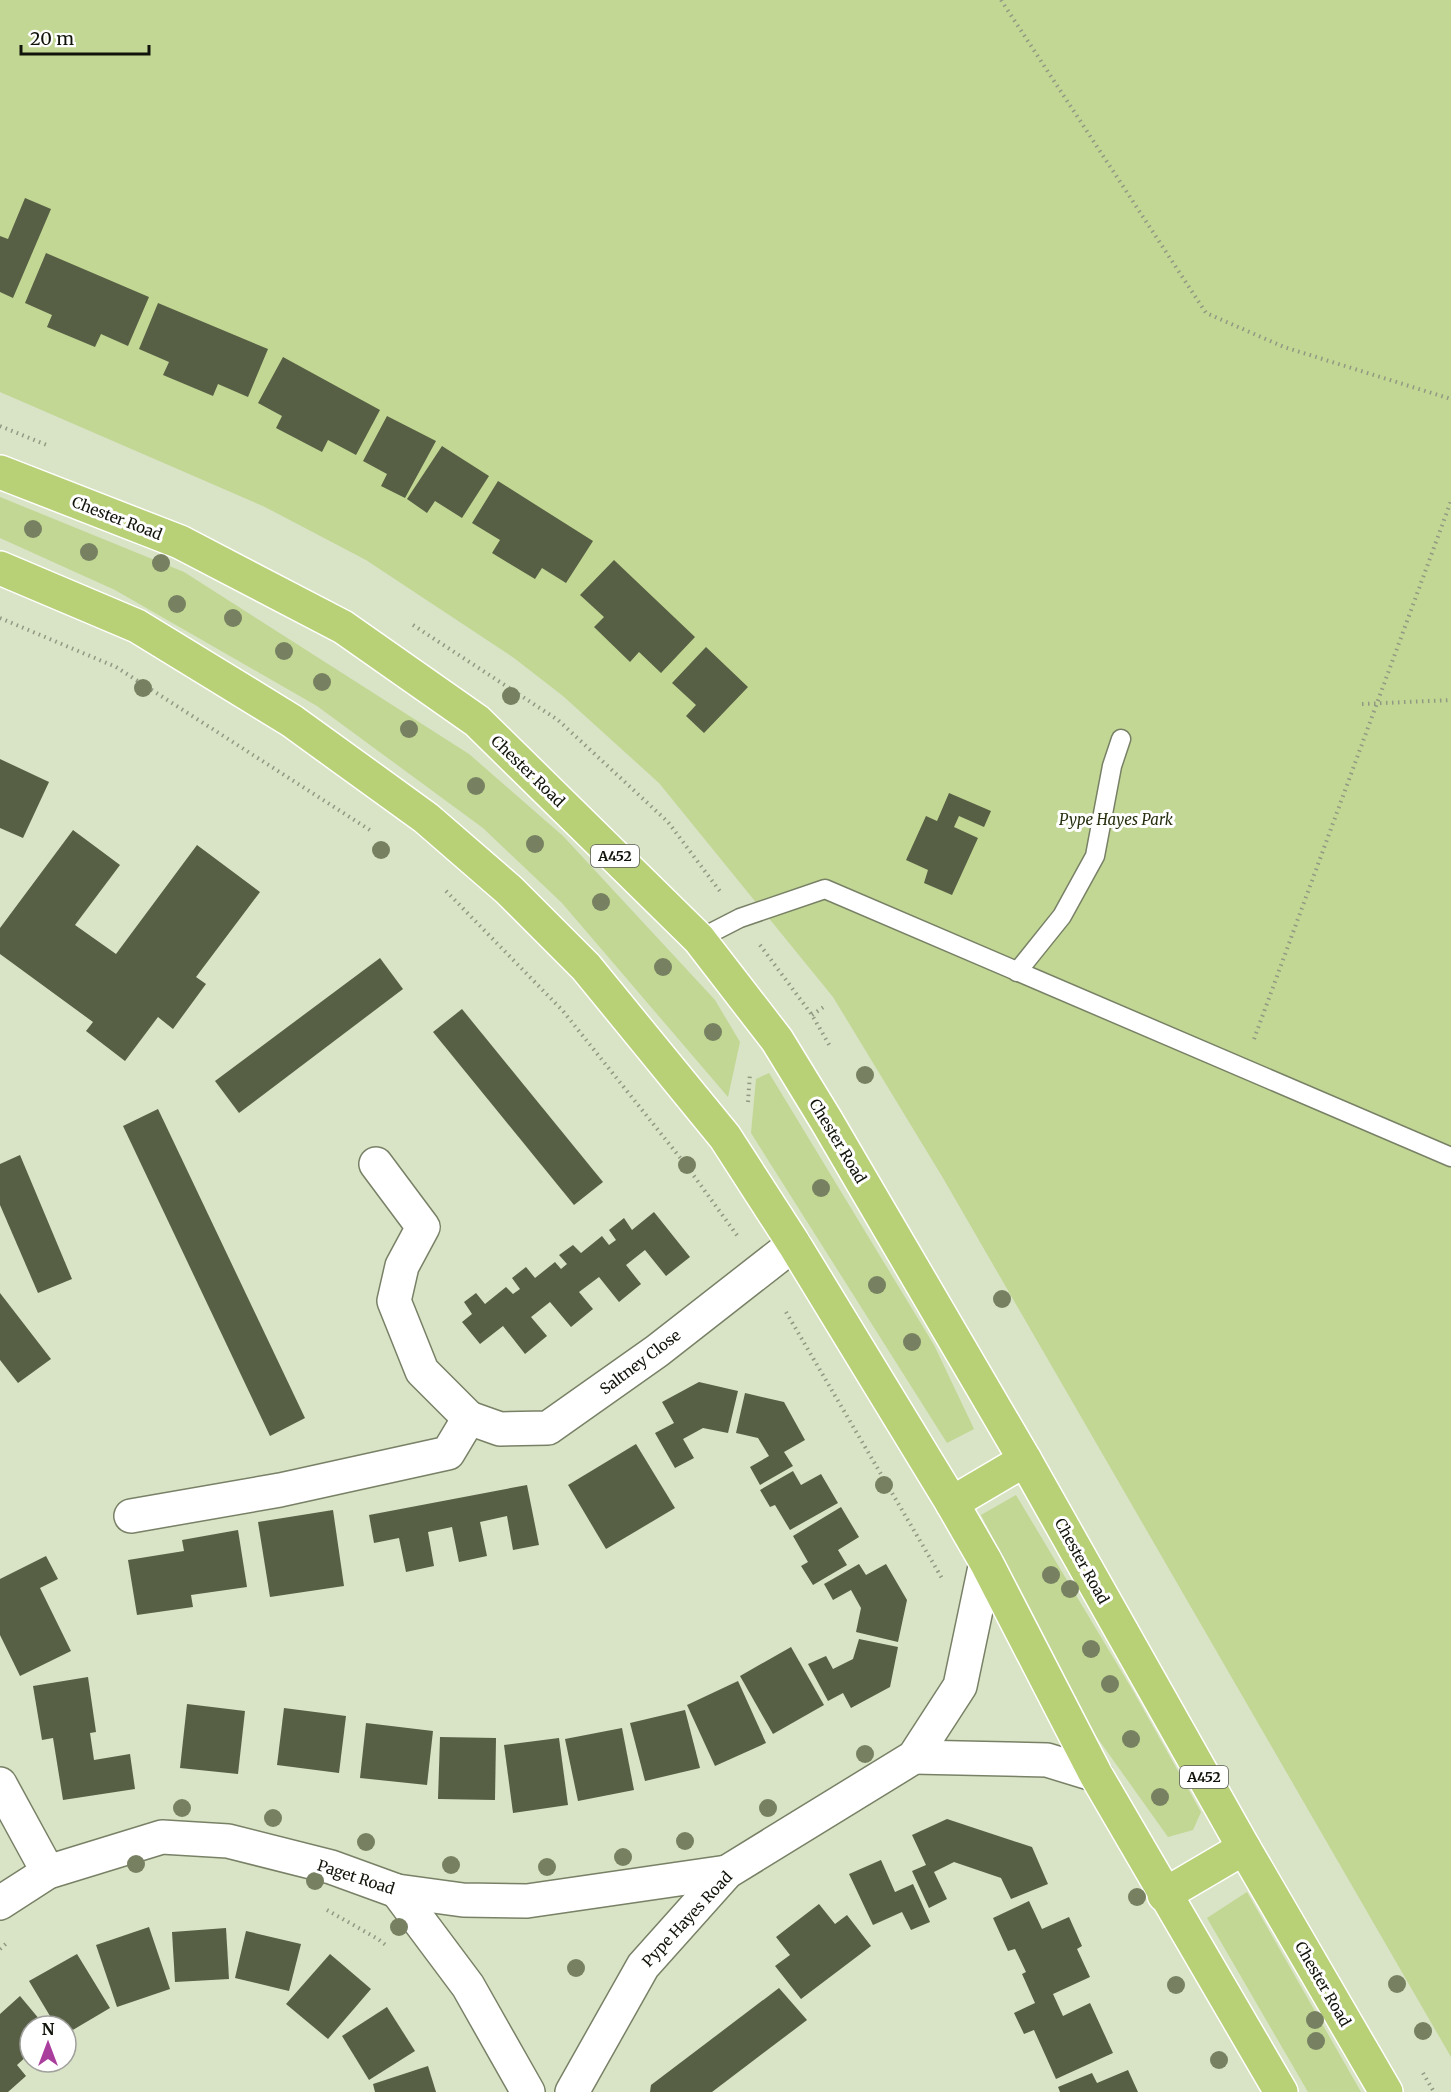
<svg xmlns="http://www.w3.org/2000/svg" width="1451" height="2092" font-family="Merriweather,serif">
	<style>
		.green { fill: #c2d794 }
		.building { fill: #575f45 }
		.lines { fill: none; stroke-linecap: round; stroke-linejoin: round }
		.service-casing { stroke: #788166; stroke-width: 21 }
		.minor-casing { stroke: #788166; stroke-width: 36 }
		.trunk-casing { stroke: #fff; stroke-width: 36 }
		.path { stroke: #929983; stroke-width: 4; stroke-dasharray: 1.5 4.5; stroke-linecap: butt }
		.service { stroke: #fff; stroke-width: 18 }
		.minor { stroke: #fff; stroke-width: 33 }
		.trunk { stroke: #b8d076; stroke-width: 33 }
		.tree { fill: #778161 }
		.labels { text-anchor: middle; dominant-baseline: central; stroke-width: 6; stroke-linejoin: round; paint-order: stroke }
		.shield { fill: #fff; stroke: #585a54; stroke-width: 1.5 }
		.shield-label { font-size: 14px; font-weight: bold; fill: #11140a }
		.street-label { font-size: 15px; fill: #11140a; stroke: #fff }
		.park-label { font-size: 15px; font-style: italic; fill: #27310f; stroke: #fff }
	</style>
	<rect width="100%" height="100%" fill="#d9e3c5"/>
	<!-- green -->
	<g class="green">
		<path d="M 0,0 L 1451,0 L 1451,2057 L 943,1178 L 833,997 L 659,783 L 563,696 L 514,658 L 366,560 L 265,507 L 0,392 Z"/>
		<path d="M 0,497 L 184,572 L 469,754 L 563,836 L 715,1000 L 740,1042 L 728,1097 L 562,903 L 483,828 L 317,706 L 115,590 L 0,538 Z"/>
		<path d="M 769,1073 L 934,1345 L 974,1429 L 947,1443 L 751,1133 L 756,1079 Z"/>
		<path d="M 1016,1495 L 1132,1689 L 1201,1812 L 1193,1830 L 1168,1837 L 1096,1736 L 981,1515 Z"/>
		<path d="M 1247,1892 L 1361,2092 L 1308,2092 L 1207,1918 Z"/>
	</g>
	<!-- building -->
	<g class="building">
		<path d="M 25,198 L 51,209 L 13,298 L 0,292 L 0,236 L 8,239 Z"/>
		<path d="M 46,253 L 149,297 L 128,346 L 101,334 L 95,347 L 47,327 L 52,315 L 25,303 Z"/>
		<path d="M 158,303 L 268,349 L 248,397 L 218,384 L 213,396 L 163,375 L 169,362 L 139,349 Z"/>
		<path d="M 283,357 L 380,410 L 356,455 L 328,440 L 322,452 L 276,428 L 282,416 L 258,403 Z"/>
		<path d="M 387,416 L 436,441 L 405,498 L 381,486 L 387,474 L 363,461 Z"/>
		<path d="M 442,446 L 489,476 L 462,518 L 435,501 L 427,513 L 407,499 Z"/>
		<path d="M 498,481 L 593,541 L 566,583 L 542,568 L 535,579 L 492,553 L 500,540 L 472,523 Z"/>
		<path d="M 614,560 L 695,637 L 661,673 L 639,652 L 630,662 L 594,627 L 604,617 L 580,595 Z"/>
		<path d="M 706,647 L 748,687 L 704,733 L 686,716 L 696,705 L 672,683 Z"/>
		<path d="M 0,759 L 49,782 L 23,838 L 0,828 Z"/>
		<path d="M 949,793 L 991,811 L 984,827 L 959,816 L 954,827 L 978,838 L 952,895 L 924,883 L 928,870 L 906,860 L 926,816 L 937,821 Z"/>
		<path d="M 73,830 L 120,865 L 75,925 L 116,954 L 197,845 L 260,892 L 196,977 L 206,984 L 173,1029 L 158,1017 L 125,1061 L 86,1031 L 93,1022 L 0,954 L 0,928 Z"/>
		<path d="M 380,958 L 403,989 L 239,1113 L 215,1081 Z"/>
		<path d="M 462,1009 L 603,1182 L 574,1205 L 433,1032 Z"/>
		<path d="M 158,1109 L 305,1418 L 270,1436 L 123,1126 Z"/>
		<path d="M 20,1155 L 72,1279 L 38,1293 L 0,1205 L 0,1164 Z"/>
		<path d="M 654,1212 L 690,1257 L 666,1276 L 645,1250 L 626,1265 L 641,1284 L 619,1302 L 599,1277 L 579,1292 L 593,1309 L 571,1327 L 550,1302 L 531,1317 L 547,1336 L 525,1354 L 503,1326 L 480,1344 L 462,1322 L 472,1314 L 464,1302 L 476,1293 L 485,1304 L 506,1287 L 513,1294 L 520,1289 L 512,1278 L 526,1267 L 535,1278 L 555,1262 L 561,1269 L 567,1264 L 559,1255 L 573,1245 L 581,1253 L 602,1236 L 609,1245 L 616,1240 L 609,1230 L 624,1218 L 632,1230 Z"/>
		<path d="M 0,1293 L 51,1359 L 18,1383 L 0,1360 Z"/>
		<path d="M 699,1382 L 738,1391 L 728,1433 L 703,1428 L 683,1439 L 694,1458 L 675,1468 L 655,1433 L 674,1423 L 662,1402 Z"/>
		<path d="M 745,1393 L 784,1402 L 805,1440 L 784,1452 L 793,1466 L 760,1485 L 750,1467 L 769,1456 L 758,1438 L 736,1433 Z"/>
		<path d="M 636,1444 L 675,1508 L 606,1549 L 568,1485 Z"/>
		<path d="M 793,1471 L 801,1485 L 821,1474 L 838,1503 L 790,1530 L 775,1505 L 770,1507 L 760,1490 Z"/>
		<path d="M 527,1485 L 539,1545 L 513,1550 L 507,1516 L 480,1522 L 487,1556 L 459,1562 L 452,1527 L 428,1532 L 434,1566 L 406,1572 L 399,1538 L 374,1543 L 369,1515 Z"/>
		<path d="M 841,1507 L 859,1537 L 838,1550 L 847,1565 L 813,1585 L 801,1566 L 808,1562 L 793,1536 Z"/>
		<path d="M 333,1510 L 344,1586 L 270,1597 L 258,1522 Z"/>
		<path d="M 238,1530 L 247,1587 L 191,1595 L 193,1607 L 137,1615 L 128,1560 L 184,1551 L 182,1540 Z"/>
		<path d="M 46,1556 L 58,1579 L 40,1588 L 71,1651 L 20,1676 L 0,1635 L 0,1579 Z"/>
		<path d="M 859,1564 L 866,1575 L 886,1564 L 907,1600 L 898,1642 L 856,1632 L 861,1608 L 851,1590 L 833,1600 L 824,1584 Z"/>
		<path d="M 859,1639 L 898,1647 L 890,1687 L 851,1708 L 843,1693 L 828,1701 L 808,1664 L 826,1656 L 833,1669 L 853,1659 Z"/>
		<path d="M 791,1647 L 824,1705 L 773,1734 L 740,1676 Z"/>
		<path d="M 88,1677 L 96,1732 L 90,1733 L 94,1760 L 130,1754 L 135,1789 L 63,1800 L 53,1738 L 42,1740 L 33,1686 Z"/>
		<path d="M 738,1681 L 766,1743 L 715,1766 L 687,1705 Z"/>
		<path d="M 187,1704 L 245,1711 L 238,1774 L 180,1768 Z"/>
		<path d="M 284,1708 L 346,1716 L 339,1773 L 277,1765 Z"/>
		<path d="M 685,1710 L 700,1768 L 645,1781 L 630,1723 Z"/>
		<path d="M 366,1723 L 433,1731 L 427,1785 L 360,1778 Z"/>
		<path d="M 622,1728 L 634,1790 L 578,1801 L 565,1739 Z"/>
		<path d="M 440,1737 L 496,1738 L 495,1800 L 438,1799 Z"/>
		<path d="M 559,1738 L 568,1805 L 513,1813 L 504,1745 Z"/>
		<path d="M 947,1819 L 1032,1847 L 1048,1884 L 1011,1899 L 1001,1878 L 954,1862 L 934,1872 L 947,1899 L 929,1908 L 912,1871 L 926,1865 L 912,1835 Z"/>
		<path d="M 881,1860 L 895,1892 L 913,1884 L 930,1922 L 911,1930 L 902,1912 L 873,1925 L 849,1874 Z"/>
		<path d="M 1029,1901 L 1042,1929 L 1069,1917 L 1082,1946 L 1077,1949 L 1090,1977 L 1053,1994 L 1063,2016 L 1090,2003 L 1113,2053 L 1056,2079 L 1034,2030 L 1024,2034 L 1014,2013 L 1035,2003 L 1022,1974 L 1026,1972 L 1015,1949 L 1008,1951 L 993,1918 Z"/>
		<path d="M 819,1904 L 835,1924 L 847,1915 L 871,1946 L 801,1999 L 775,1966 L 790,1955 L 776,1937 Z"/>
		<path d="M 149,1927 L 170,1989 L 117,2007 L 96,1945 Z"/>
		<path d="M 226,1928 L 229,1979 L 175,1982 L 172,1932 Z"/>
		<path d="M 246,1931 L 301,1944 L 289,1991 L 235,1978 Z"/>
		<path d="M 77,1954 L 110,2008 L 66,2034 L 66,2026 L 56,2026 L 29,1981 Z"/>
		<path d="M 330,1954 L 371,1989 L 328,2039 L 286,2004 Z"/>
		<path d="M 779,1988 L 807,2020 L 712,2092 L 650,2092 L 651,2085 Z"/>
		<path d="M 20,1996 L 45,2026 L 30,2026 L 30,2053 L 17,2065 L 26,2076 L 8,2092 L 0,2092 L 0,2014 Z"/>
		<path d="M 387,2007 L 415,2051 L 369,2080 L 342,2036 Z"/>
		<path d="M 428,2066 L 436,2092 L 375,2092 L 373,2084 Z"/>
		<path d="M 1128,2070 L 1138,2092 L 1060,2092 L 1058,2087 L 1092,2073 L 1097,2083 Z"/>
	</g>
	<g class="lines">
		<!-- service casing -->
		<g class="service-casing">
			<g id="service">
				<path d="M 699,939 L 740,918 L 825,889 L 1451,1157"/>
				<path d="M 1017,972 L 1062,916 L 1095,856 L 1112,766 L 1121,739"/>
			</g>
		</g>
		<!-- minor casing -->
		<g class="minor-casing">
			<g id="minor">
				<path d="M 376,1164 L 423,1227 L 402,1266 L 394,1301 L 422,1371 L 469,1418"/>
				<path d="M 131,1516 L 280,1490 L 448,1453 L 469,1418 L 500,1429 L 548,1428 L 657,1351 L 794,1244"/>
				<path d="M 914,1757 L 1047,1760 L 1096,1775"/>
				<path d="M 0,1784 L 48,1872"/>
				<path d="M 397,1891 L 468,1986 L 528,2092"/>
				<path d="M 0,1903 L 48,1872 L 162,1837 L 228,1841 L 331,1867 L 397,1891 L 463,1900 L 527,1901 L 727,1872"/>
				<path d="M 572,2092 L 643,1966 L 727,1872 L 914,1757 L 960,1686 L 986,1562"/>
			</g>
		</g>
		<!-- trunk casing -->
		<g class="trunk-casing">
			<g id="trunk">
				<path d="M 0,472 L 180,542 L 343,627 L 477,721 L 699,939 L 777,1040 L 826,1120 L 1025,1460 L 1244,1848 L 1386,2092"/>
				<path d="M 0,568 L 137,626 L 292,721 L 426,818 L 509,890 L 586,967 L 725,1137 L 794,1244 L 952,1503 L 986,1562 L 1096,1775 L 1281,2092"/>
				<path d="M 952,1503 L 1025,1460"/>
				<path d="M 1164,1895 L 1244,1848"/>
			</g>
		</g>
		<!-- path -->
		<g class="path">
			<path d="M 1001,0 L 1206,313 L 1284,347 L 1451,399"/>
			<path d="M 0,426 L 49,446"/>
			<path d="M 0,618 L 116,667 L 373,832"/>
			<path d="M 413,625 L 558,720 L 668,822 L 722,894"/>
			<path d="M 1362,704 L 1451,700"/>
			<path d="M 446,891 L 563,1011 L 686,1165 L 739,1238"/>
			<path d="M 760,945 L 812,1015 L 831,1048"/>
			<path d="M 812,1015 L 825,1006"/>
			<path d="M 1254,1039 L 1451,501"/>
			<path d="M 748,1102 L 750,1073"/>
			<path d="M 786,1312 L 943,1580"/>
			<path d="M 327,1910 L 378,1939 L 387,1946"/>
			<path d="M 0,1949 L 8,1942"/>
			<path d="M 1423,2073 L 1434,2092"/>
		</g>
		<!-- service -->
		<use href="#service" class="service"/>
		<!-- minor -->
		<use href="#minor" class="minor"/>
		<!-- trunk -->
		<use href="#trunk" class="trunk"/>
	</g>
	<!-- trees -->
	<g class="tree">
		<circle cx="33" cy="529" r="9"/>
		<circle cx="89" cy="552" r="9"/>
		<circle cx="161" cy="563" r="9"/>
		<circle cx="177" cy="604" r="9"/>
		<circle cx="233" cy="618" r="9"/>
		<circle cx="284" cy="651" r="9"/>
		<circle cx="322" cy="682" r="9"/>
		<circle cx="143" cy="688" r="9"/>
		<circle cx="511" cy="696" r="9"/>
		<circle cx="409" cy="729" r="9"/>
		<circle cx="476" cy="786" r="9"/>
		<circle cx="535" cy="844" r="9"/>
		<circle cx="381" cy="850" r="9"/>
		<circle cx="601" cy="902" r="9"/>
		<circle cx="663" cy="967" r="9"/>
		<circle cx="713" cy="1032" r="9"/>
		<circle cx="865" cy="1075" r="9"/>
		<circle cx="687" cy="1165" r="9"/>
		<circle cx="821" cy="1188" r="9"/>
		<circle cx="877" cy="1285" r="9"/>
		<circle cx="1002" cy="1299" r="9"/>
		<circle cx="912" cy="1342" r="9"/>
		<circle cx="884" cy="1485" r="9"/>
		<circle cx="1051" cy="1575" r="9"/>
		<circle cx="1070" cy="1589" r="9"/>
		<circle cx="1091" cy="1649" r="9"/>
		<circle cx="1110" cy="1684" r="9"/>
		<circle cx="1131" cy="1739" r="9"/>
		<circle cx="865" cy="1754" r="9"/>
		<circle cx="1160" cy="1797" r="9"/>
		<circle cx="182" cy="1808" r="9"/>
		<circle cx="768" cy="1808" r="9"/>
		<circle cx="273" cy="1818" r="9"/>
		<circle cx="685" cy="1841" r="9"/>
		<circle cx="366" cy="1842" r="9"/>
		<circle cx="623" cy="1857" r="9"/>
		<circle cx="136" cy="1864" r="9"/>
		<circle cx="451" cy="1865" r="9"/>
		<circle cx="547" cy="1867" r="9"/>
		<circle cx="315" cy="1881" r="9"/>
		<circle cx="1137" cy="1897" r="9"/>
		<circle cx="399" cy="1927" r="9"/>
		<circle cx="576" cy="1968" r="9"/>
		<circle cx="1397" cy="1984" r="9"/>
		<circle cx="1176" cy="1985" r="9"/>
		<circle cx="1315" cy="2020" r="9"/>
		<circle cx="1423" cy="2031" r="9"/>
		<circle cx="1316" cy="2041" r="9"/>
		<circle cx="1219" cy="2060" r="9"/>
	</g>
	<g class="labels">
		<!-- shield labels -->
		<g class="shield">
			<rect x="591" y="845" width="48" height="22" rx="4.5"/>
			<rect x="1180" y="1766" width="48" height="22" rx="4.5"/>
		</g>
		<g class="shield-label">
			<text x="615" y="856">A452</text>
			<text x="1204" y="1777">A452</text>
		</g>
		<!-- street labels -->
		<g class="street-label">
			<text transform="translate(117 518) rotate(21)">Chester Road</text>
			<text transform="translate(528 771) rotate(44)">Chester Road</text>
			<text transform="translate(838 1141) rotate(59)">Chester Road</text>
			<text transform="translate(640 1362) rotate(-37)">Saltney Close</text>
			<text transform="translate(1082 1561) rotate(61)">Chester Road</text>
			<text transform="translate(356 1877) rotate(18)">Paget Road</text>
			<text transform="translate(687 1919) rotate(-47)">Pype Hayes Road</text>
			<text transform="translate(1323 1984) rotate(60)">Chester Road</text>
		</g>
		<!-- park labels -->
		<g class="park-label">
			<text x="1116" y="819">Pype Hayes Park</text>
		</g>
	</g>
	<!-- north arrow -->
	<g transform="translate(48 2044)"><circle r="28" fill="#ffffff" stroke="#a0a19d" stroke-width="1.5"/>
	<path d="M0-4.5L10 22L0 15L-10 22Z" fill="#aa3e9d"/>
	<text y="-9" font-size="16" font-weight="bold" text-anchor="middle" fill="#11140a">N</text>
	</g>
	<!-- scale -->
	<path d="M21 45v9h128v-9" fill="none" stroke="#11140a" stroke-width="3"/>
	<text x="30" y="45" font-size="18" fill="#11140a" stroke="#ffffff" stroke-width="4.5" paint-order="stroke">20 m</text>
</svg>
